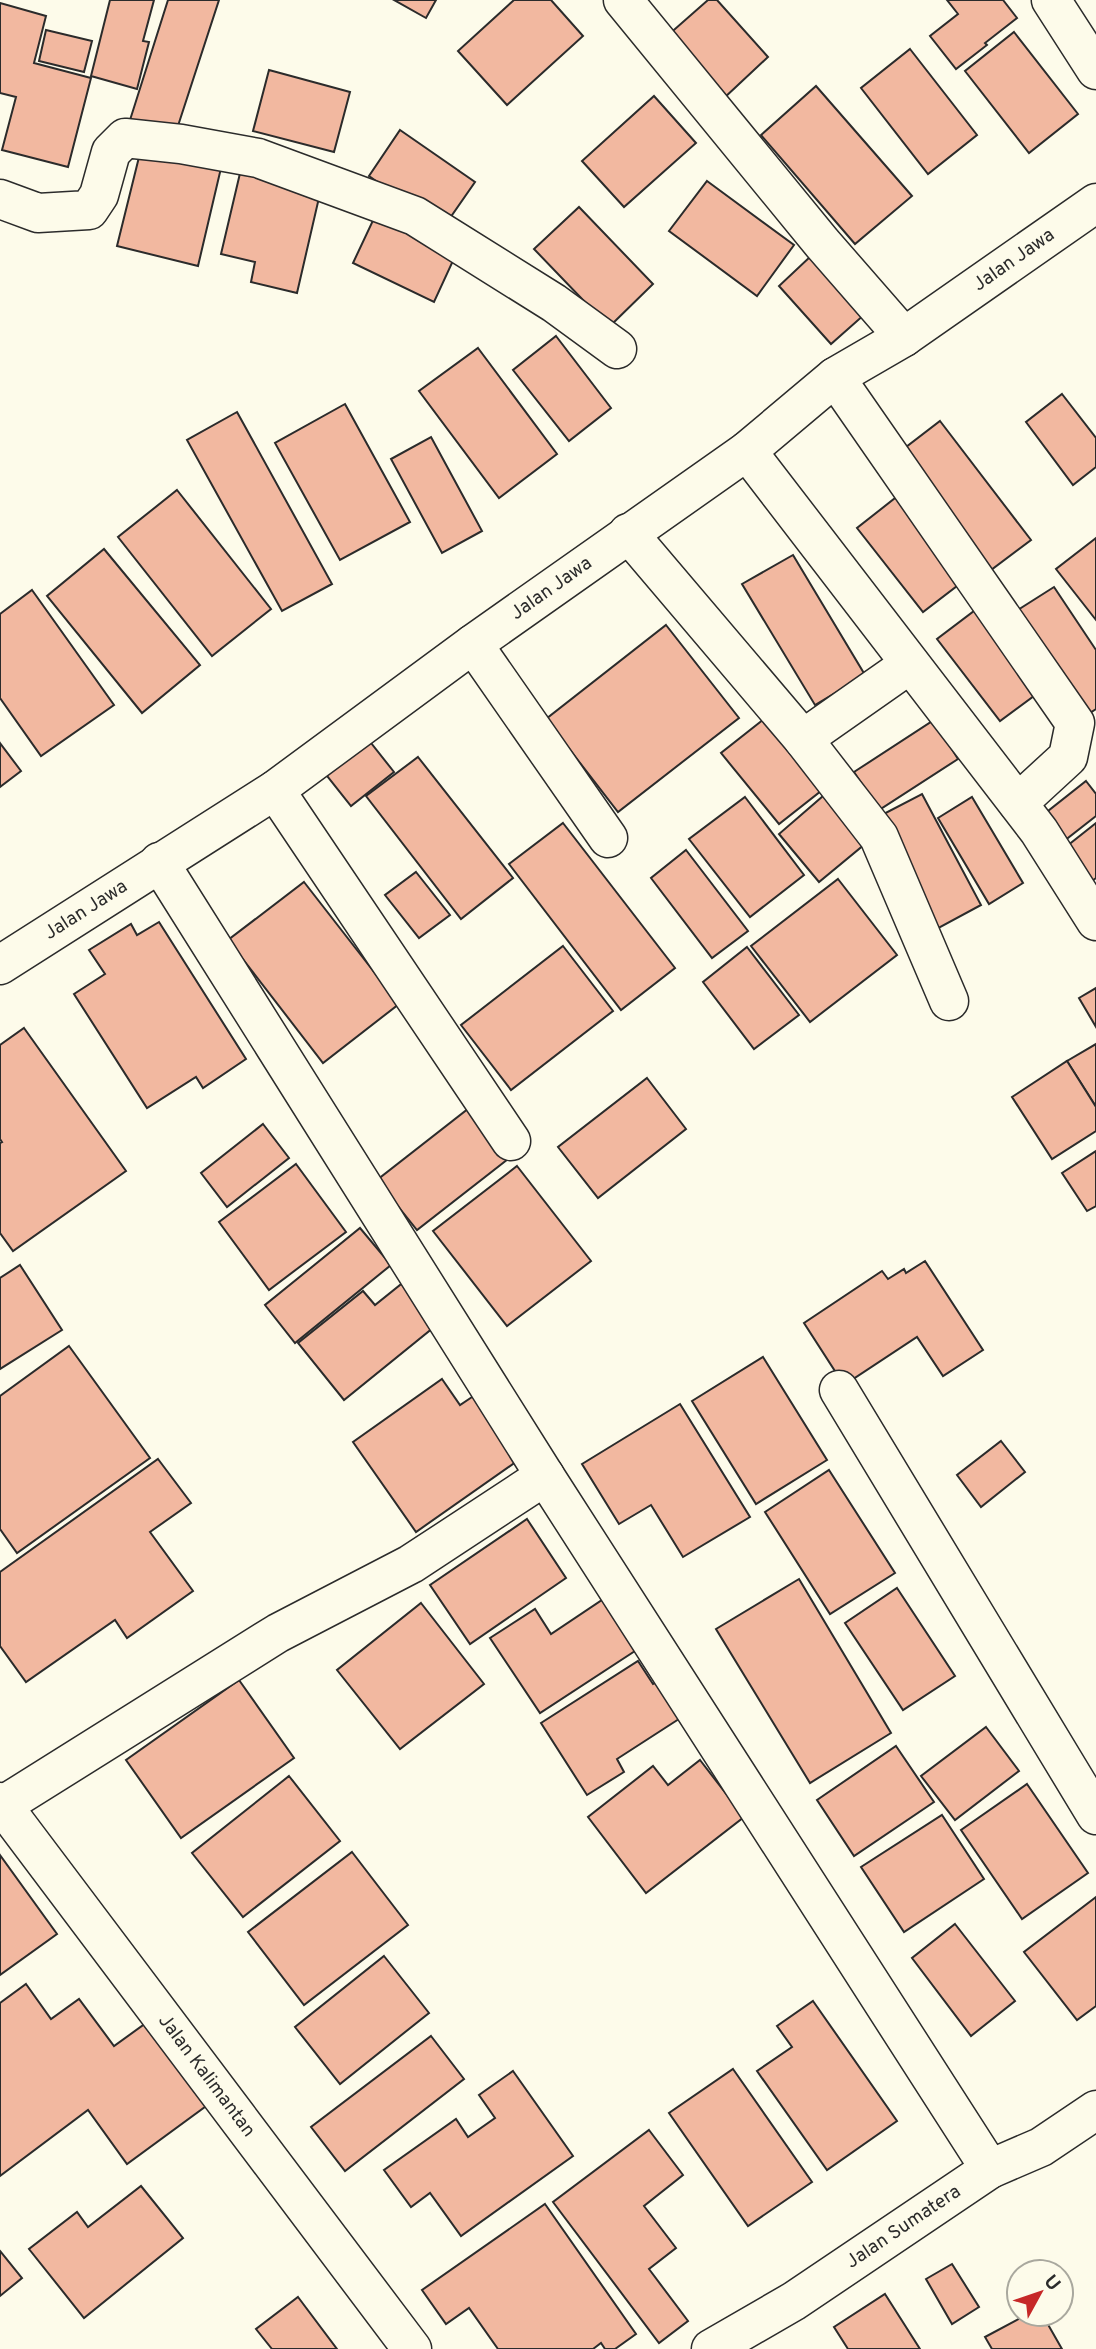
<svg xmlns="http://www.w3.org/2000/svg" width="1096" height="2349" font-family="Overpass,sans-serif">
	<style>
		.building { fill: #f2b8a0; stroke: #2b2b2b; stroke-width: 2 }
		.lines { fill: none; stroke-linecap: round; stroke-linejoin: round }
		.minor-casing { stroke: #2b2b2b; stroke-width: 41 }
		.minor { stroke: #fdfbea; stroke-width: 38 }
		.labels { text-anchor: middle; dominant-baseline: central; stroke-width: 5; stroke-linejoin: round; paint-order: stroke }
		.street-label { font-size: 19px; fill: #2b2b2b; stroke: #fdfbea }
	</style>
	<rect width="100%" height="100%" fill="#fdfbea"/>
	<!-- building -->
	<g class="building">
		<path d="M 110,0 L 154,0 L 143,41 L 149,42 L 137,89 L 91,76 Z"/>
		<path d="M 168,0 L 219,0 L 175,135 L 130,120 Z"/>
		<path d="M 394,0 L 436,0 L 426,18 Z"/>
		<path d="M 514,0 L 551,0 L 583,36 L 507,105 L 458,51 Z"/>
		<path d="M 708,0 L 717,0 L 768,57 L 723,99 L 667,36 Z"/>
		<path d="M 947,0 L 1003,0 L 1017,18 L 985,43 L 987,45 L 956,69 L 930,36 L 958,14 Z"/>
		<path d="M 0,3 L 46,16 L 34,63 L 91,78 L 68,167 L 2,150 L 16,97 L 0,93 Z"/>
		<path d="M 46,30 L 92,41 L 84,72 L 39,61 Z"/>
		<path d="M 1014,32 L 1078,114 L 1029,153 L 965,71 Z"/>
		<path d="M 910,49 L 977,135 L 928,174 L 861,88 Z"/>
		<path d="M 269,70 L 350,92 L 334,152 L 253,131 Z"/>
		<path d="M 816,86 L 912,196 L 855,244 L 761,135 Z"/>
		<path d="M 654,96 L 696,143 L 624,207 L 582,161 Z"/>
		<path d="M 400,130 L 475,182 L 443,228 L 369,176 Z"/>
		<path d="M 141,149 L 221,168 L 198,266 L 117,246 Z"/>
		<path d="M 241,169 L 321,189 L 297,293 L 251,282 L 255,262 L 221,254 Z"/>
		<path d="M 707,181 L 794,245 L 757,296 L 669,231 Z"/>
		<path d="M 579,207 L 653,284 L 609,327 L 534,249 Z"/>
		<path d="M 376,214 L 457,252 L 434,302 L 353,263 Z"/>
		<path d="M 812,255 L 865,314 L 831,344 L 779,286 Z"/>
		<path d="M 556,336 L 611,408 L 569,441 L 513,370 Z"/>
		<path d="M 478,348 L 557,454 L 499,498 L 419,391 Z"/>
		<path d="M 1062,394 L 1096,438 L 1096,467 L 1073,485 L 1026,422 Z"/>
		<path d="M 345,404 L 410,522 L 340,560 L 275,443 Z"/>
		<path d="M 237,412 L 332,584 L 282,611 L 187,440 Z"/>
		<path d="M 940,421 L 1031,540 L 987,573 L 897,454 Z"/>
		<path d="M 431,437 L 482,531 L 442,553 L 391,459 Z"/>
		<path d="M 177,490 L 271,609 L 212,656 L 118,537 Z"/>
		<path d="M 904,491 L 970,576 L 923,612 L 857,528 Z"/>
		<path d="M 1096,538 L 1096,620 L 1056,569 Z"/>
		<path d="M 104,549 L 200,665 L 142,713 L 47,596 Z"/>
		<path d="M 793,555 L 865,675 L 815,705 L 742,584 Z"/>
		<path d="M 1054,587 L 1096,650 L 1096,709 L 1082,718 L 1013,613 Z"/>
		<path d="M 32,590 L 114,705 L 41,756 L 0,698 L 0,614 Z"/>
		<path d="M 978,608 L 1042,690 L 1000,721 L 937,639 Z"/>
		<path d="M 666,625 L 739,718 L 618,812 L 546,719 Z"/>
		<path d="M 769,715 L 826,787 L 779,824 L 721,753 Z"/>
		<path d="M 934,720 L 958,759 L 879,810 L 854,772 Z"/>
		<path d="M 360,729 L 394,772 L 351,806 L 316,762 Z"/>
		<path d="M 0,743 L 21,771 L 0,787 Z"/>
		<path d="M 418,757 L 513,878 L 461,919 L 366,796 Z"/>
		<path d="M 1086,781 L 1096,794 L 1096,816 L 1064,841 L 1043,815 Z"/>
		<path d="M 830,790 L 871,839 L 819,882 L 779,834 Z"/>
		<path d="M 922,794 L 981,905 L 933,931 L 874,819 Z"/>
		<path d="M 745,797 L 804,875 L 750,917 L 689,839 Z"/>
		<path d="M 972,797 L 1023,883 L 989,904 L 938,818 Z"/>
		<path d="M 563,823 L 675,968 L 621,1010 L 509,864 Z"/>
		<path d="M 1096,823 L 1096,878 L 1088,884 L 1062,850 Z"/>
		<path d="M 686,850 L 748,931 L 712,958 L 651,878 Z"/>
		<path d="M 416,872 L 450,915 L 419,938 L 385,895 Z"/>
		<path d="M 838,879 L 897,955 L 810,1022 L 751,946 Z"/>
		<path d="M 304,882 L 399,1004 L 323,1063 L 228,940 Z"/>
		<path d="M 159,922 L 246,1059 L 203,1088 L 196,1077 L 147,1108 L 74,994 L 105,974 L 89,950 L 131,924 L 137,935 Z"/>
		<path d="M 563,946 L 613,1011 L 511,1090 L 461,1025 Z"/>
		<path d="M 747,947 L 799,1015 L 754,1049 L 703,982 Z"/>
		<path d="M 1096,988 L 1096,1027 L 1079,998 Z"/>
		<path d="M 24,1028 L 126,1171 L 13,1251 L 0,1233 L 0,1143 L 2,1142 L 0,1139 L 0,1045 Z"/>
		<path d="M 1096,1044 L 1096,1107 L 1067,1061 Z"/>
		<path d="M 1067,1061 L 1096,1107 L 1096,1131 L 1052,1159 L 1012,1097 Z"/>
		<path d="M 647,1078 L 686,1129 L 598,1198 L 558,1147 Z"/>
		<path d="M 473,1105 L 512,1156 L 417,1230 L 377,1180 Z"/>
		<path d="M 263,1124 L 289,1158 L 227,1207 L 201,1173 Z"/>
		<path d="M 1096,1151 L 1096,1206 L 1087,1211 L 1062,1173 Z"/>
		<path d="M 296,1164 L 346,1232 L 269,1290 L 219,1222 Z"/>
		<path d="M 517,1166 L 591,1261 L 507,1326 L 433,1231 Z"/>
		<path d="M 360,1228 L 391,1265 L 295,1343 L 265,1305 Z"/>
		<path d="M 925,1261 L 983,1350 L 943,1376 L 917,1337 L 844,1385 L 804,1323 L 882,1271 L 888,1279 L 904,1269 L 906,1273 Z"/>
		<path d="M 20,1265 L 62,1330 L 0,1369 L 0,1278 Z"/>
		<path d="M 405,1281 L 439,1323 L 344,1400 L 298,1343 L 363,1291 L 375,1305 Z"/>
		<path d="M 69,1346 L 150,1458 L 17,1553 L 0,1529 L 0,1396 Z"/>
		<path d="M 763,1357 L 827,1460 L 756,1504 L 692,1401 Z"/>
		<path d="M 442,1379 L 460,1405 L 475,1395 L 520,1459 L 416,1532 L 353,1442 Z"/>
		<path d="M 680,1404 L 750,1517 L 683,1557 L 651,1505 L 619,1524 L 582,1464 Z"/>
		<path d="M 1001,1441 L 1025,1472 L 981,1507 L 957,1475 Z"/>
		<path d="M 158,1459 L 191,1503 L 150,1532 L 193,1591 L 127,1638 L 115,1620 L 26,1682 L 0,1646 L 0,1572 Z"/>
		<path d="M 829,1470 L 895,1573 L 830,1614 L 765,1512 Z"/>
		<path d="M 527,1519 L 566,1578 L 470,1644 L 430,1585 Z"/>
		<path d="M 799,1579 L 891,1733 L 810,1783 L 716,1629 Z"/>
		<path d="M 897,1588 L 955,1676 L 903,1710 L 845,1623 Z"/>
		<path d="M 605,1598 L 638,1649 L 540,1713 L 490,1638 L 535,1609 L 551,1634 Z"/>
		<path d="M 421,1603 L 484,1684 L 400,1749 L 337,1670 Z"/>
		<path d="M 638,1661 L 653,1684 L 659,1681 L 682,1717 L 617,1759 L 624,1772 L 587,1795 L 541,1723 Z"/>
		<path d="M 239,1680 L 294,1758 L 181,1838 L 126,1760 Z"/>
		<path d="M 986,1727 L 1019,1771 L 955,1820 L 921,1776 Z"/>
		<path d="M 896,1746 L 934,1802 L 854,1856 L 817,1800 Z"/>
		<path d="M 700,1760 L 744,1817 L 646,1893 L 588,1817 L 653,1766 L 668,1785 Z"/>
		<path d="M 289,1776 L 340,1841 L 243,1917 L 192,1853 Z"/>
		<path d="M 1027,1784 L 1088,1873 L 1022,1919 L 961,1830 Z"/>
		<path d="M 942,1815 L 984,1879 L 904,1932 L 861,1867 Z"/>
		<path d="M 352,1852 L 408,1925 L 304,2005 L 248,1932 Z"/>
		<path d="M 0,1855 L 57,1934 L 0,1975 Z"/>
		<path d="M 1096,1897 L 1096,2006 L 1077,2020 L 1024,1952 Z"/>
		<path d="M 955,1924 L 1015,2001 L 971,2036 L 912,1958 Z"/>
		<path d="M 384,1956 L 429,2013 L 340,2084 L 295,2027 Z"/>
		<path d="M 26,1984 L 51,2019 L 79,1999 L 114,2046 L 153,2018 L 213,2101 L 127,2164 L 88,2110 L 0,2176 L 0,2003 Z"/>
		<path d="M 813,2001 L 897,2121 L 827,2170 L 757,2071 L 792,2047 L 777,2026 Z"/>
		<path d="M 431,2036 L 464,2079 L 345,2171 L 311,2127 Z"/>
		<path d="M 733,2069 L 812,2182 L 748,2226 L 669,2113 Z"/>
		<path d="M 513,2071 L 573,2156 L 461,2236 L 430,2193 L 411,2207 L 384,2170 L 456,2119 L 468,2137 L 495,2118 L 479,2095 Z"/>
		<path d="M 649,2130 L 683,2175 L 644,2206 L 676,2248 L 649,2269 L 688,2321 L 659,2343 L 553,2202 Z"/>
		<path d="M 141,2186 L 183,2238 L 84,2318 L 29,2249 L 77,2212 L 88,2227 Z"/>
		<path d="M 545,2204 L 636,2334 L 615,2349 L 605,2349 L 601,2343 L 593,2349 L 498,2349 L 469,2308 L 446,2324 L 422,2290 Z"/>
		<path d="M 0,2251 L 22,2278 L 0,2296 Z"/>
		<path d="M 952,2264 L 979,2307 L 952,2324 L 926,2279 Z"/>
		<path d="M 885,2294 L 920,2349 L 848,2349 L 834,2327 Z"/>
		<path d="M 298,2297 L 337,2349 L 272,2349 L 256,2329 Z"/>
		<path d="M 1028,2314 L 1042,2314 L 1062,2349 L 992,2349 L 985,2337 Z"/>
	</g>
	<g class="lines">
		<!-- minor casing -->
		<g class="minor-casing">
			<g id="minor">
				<path d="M 623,0 L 822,243 L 904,337"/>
				<path d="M 1051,0 L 1096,70"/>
				<path d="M 0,199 L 38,213 L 89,210 L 99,195 L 111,152 L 125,138 L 181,144 L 258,158 L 415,216 L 554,303 L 617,349"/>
				<path d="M 835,377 L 1075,723 L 1068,757 L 1018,803"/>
				<path d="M 747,451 L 1039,831 L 1096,921"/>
				<path d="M 628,533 L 803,739 L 879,837 L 949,1001"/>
				<path d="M 473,644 L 608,838"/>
				<path d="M 803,739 L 910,664"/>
				<path d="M 275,790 L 511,1141"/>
				<path d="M 159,862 L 545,1476 L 990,2169"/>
				<path id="s1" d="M 0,965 L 275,790 L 473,644 L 747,451 L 835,377 L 904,337 L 1096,203"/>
				<path d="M 839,1390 L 1096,1815"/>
				<path id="s2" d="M 0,1802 L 412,2349"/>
				<path d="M 2,1806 L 278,1633 L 411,1564 L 545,1476"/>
				<path id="s3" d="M 711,2349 L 794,2301 L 990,2169 L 1041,2147 L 1096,2110"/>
			</g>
		</g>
		<!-- minor -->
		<use href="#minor" class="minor"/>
	</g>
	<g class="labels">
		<!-- street labels -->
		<g class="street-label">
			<text stroke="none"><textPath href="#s1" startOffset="1236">Jalan Jawa</textPath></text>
			<text stroke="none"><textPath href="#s1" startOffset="668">Jalan Jawa</textPath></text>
			<text stroke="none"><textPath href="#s1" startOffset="102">Jalan Jawa</textPath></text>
			<text stroke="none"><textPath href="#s2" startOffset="343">Jalan Kalimantan</textPath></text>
			<text stroke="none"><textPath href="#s3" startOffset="228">Jalan Sumatera</textPath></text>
		</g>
	</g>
	<!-- north arrow -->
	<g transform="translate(1040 2293) rotate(50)"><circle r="33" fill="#fdfbea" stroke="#a9a89e" stroke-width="2"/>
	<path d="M0-5L12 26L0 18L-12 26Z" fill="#c62828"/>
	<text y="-10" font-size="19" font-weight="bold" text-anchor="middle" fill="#2b2b2b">U</text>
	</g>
</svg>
